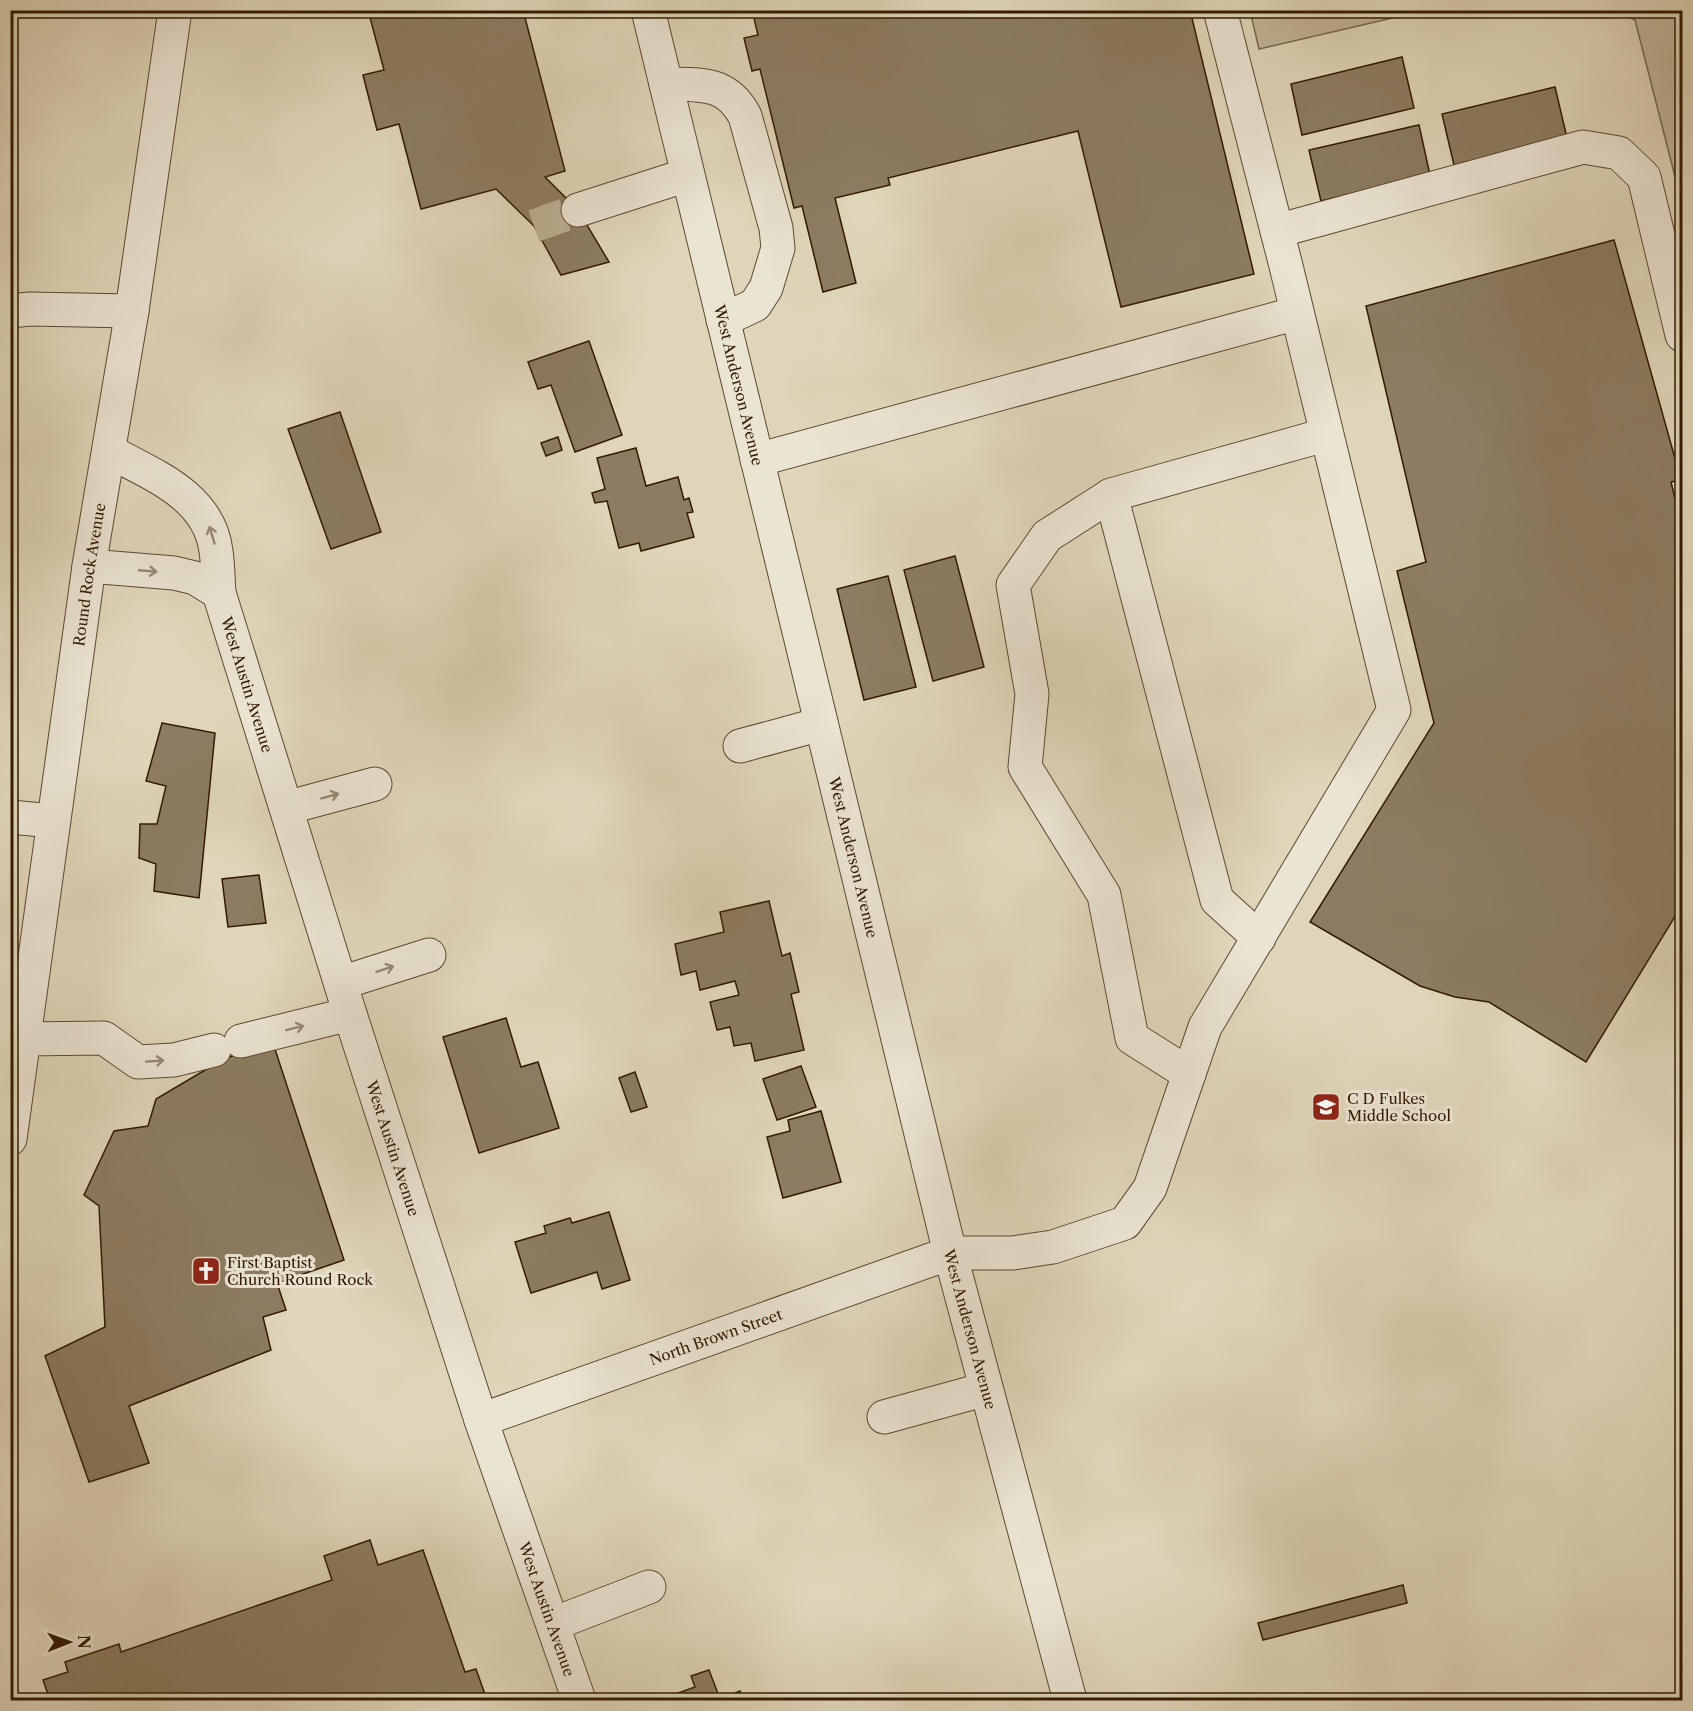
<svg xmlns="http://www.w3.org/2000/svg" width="1693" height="1711" font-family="'Libre Caslon Text',serif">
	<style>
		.green { fill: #c2b69a; stroke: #7a684e; stroke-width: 1.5 }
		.building { fill: #8c7c61; stroke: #321a01; stroke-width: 1.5 }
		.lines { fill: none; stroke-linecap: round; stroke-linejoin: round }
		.minor-tunnel { stroke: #bcb094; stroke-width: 33; stroke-dasharray: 33 16; stroke-linecap: butt }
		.minor-casing { stroke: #5d492f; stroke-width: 35 }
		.minor { stroke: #eae4d2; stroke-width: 33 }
		.oneway { stroke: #978974 }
		.labels { text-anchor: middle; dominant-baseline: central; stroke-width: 6; stroke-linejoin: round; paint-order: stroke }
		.street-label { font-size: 15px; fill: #321a01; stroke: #eae4d2 }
		.poi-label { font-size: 15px; fill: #321a01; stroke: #eae4d2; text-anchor: start }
	</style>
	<rect width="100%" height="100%" fill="#dfd6b9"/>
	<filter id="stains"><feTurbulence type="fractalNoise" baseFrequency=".00333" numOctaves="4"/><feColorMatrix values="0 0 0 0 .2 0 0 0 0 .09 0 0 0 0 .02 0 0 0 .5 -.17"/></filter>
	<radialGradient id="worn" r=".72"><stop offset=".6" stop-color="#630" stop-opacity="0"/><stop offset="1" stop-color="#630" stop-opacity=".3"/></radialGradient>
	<!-- green -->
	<g class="green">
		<path d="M 1250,11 L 1250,10 L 1408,11 L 1405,15 L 1259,49 Z"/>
		<path d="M 1614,11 L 1682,11 L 1682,204 L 1635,20 Z"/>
	</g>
	<!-- building -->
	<g class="building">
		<path d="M 368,10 L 523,10 L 565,171 L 545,177 L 578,210 L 609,262 L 561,275 L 534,226 L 496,189 L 421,209 L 399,124 L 377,130 L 363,75 L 384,70 Z"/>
		<path d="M 752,10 L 1190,10 L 1254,274 L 1121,307 L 1078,131 L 888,178 L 890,185 L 835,198 L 856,283 L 823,292 L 802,206 L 794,208 L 760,69 L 752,71 L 744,38 L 758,35 Z"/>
		<path d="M 1402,57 L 1414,108 L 1302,135 L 1291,84 Z"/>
		<path d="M 1555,87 L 1567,138 L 1454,165 L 1442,114 Z"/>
		<path d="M 1419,125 L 1430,175 L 1321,201 L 1309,150 Z"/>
		<path d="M 1614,240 L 1681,480 L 1671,482 L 1682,527 L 1682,905 L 1586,1062 L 1489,1002 L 1455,997 L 1420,986 L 1310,922 L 1434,723 L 1397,571 L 1426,562 L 1366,306 Z"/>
		<path d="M 589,341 L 622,435 L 575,452 L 551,385 L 538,389 L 528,362 Z"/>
		<path d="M 340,412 L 381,532 L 331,549 L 288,429 Z"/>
		<path d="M 558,437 L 562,450 L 546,456 L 541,443 Z"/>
		<path d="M 636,448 L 646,486 L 678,477 L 684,500 L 689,498 L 693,512 L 687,513 L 694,537 L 641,551 L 639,543 L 619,548 L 607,501 L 595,503 L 592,493 L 605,489 L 597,458 Z"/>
		<path d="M 955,556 L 984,667 L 933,681 L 904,570 Z"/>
		<path d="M 888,576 L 916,687 L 864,700 L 837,589 Z"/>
		<path d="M 162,723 L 215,733 L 199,898 L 154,891 L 156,864 L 139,858 L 140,824 L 157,824 L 166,786 L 146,781 Z"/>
		<path d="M 259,875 L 266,923 L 228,927 L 222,879 Z"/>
		<path d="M 769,901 L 782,956 L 790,953 L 799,992 L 791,994 L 804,1050 L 755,1061 L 751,1043 L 734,1046 L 730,1027 L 717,1030 L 710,1002 L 739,995 L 735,981 L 700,990 L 696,971 L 681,975 L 675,944 L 724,932 L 720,912 Z"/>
		<path d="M 506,1018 L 521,1067 L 538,1062 L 559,1128 L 479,1153 L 443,1037 Z"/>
		<path d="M 272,1040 L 344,1260 L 277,1283 L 286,1310 L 263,1317 L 271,1350 L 129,1406 L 149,1463 L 89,1482 L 45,1356 L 105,1327 L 99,1206 L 84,1195 L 114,1131 L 148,1126 L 156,1099 L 222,1060 Z"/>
		<path d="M 801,1066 L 816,1107 L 777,1120 L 763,1079 Z"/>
		<path d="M 635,1072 L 647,1107 L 631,1112 L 619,1078 Z"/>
		<path d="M 821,1111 L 841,1182 L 783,1198 L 767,1137 L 790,1131 L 788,1120 Z"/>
		<path d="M 609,1212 L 630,1280 L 602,1289 L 597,1272 L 531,1293 L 515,1242 L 546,1233 L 544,1226 L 570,1218 L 572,1223 Z"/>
		<path d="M 370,1540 L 378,1565 L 423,1550 L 465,1672 L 476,1669 L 487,1700 L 50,1700 L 43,1680 L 68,1672 L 65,1662 L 119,1644 L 121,1652 L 332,1580 L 324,1556 Z"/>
		<path d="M 1403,1585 L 1407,1603 L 1263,1640 L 1258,1623 Z"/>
		<path d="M 709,1670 L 720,1699 L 740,1691 L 743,1700 L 659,1700 L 695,1687 L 691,1676 Z"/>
	</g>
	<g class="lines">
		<!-- minor-tunnel -->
		<path class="minor-tunnel" d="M 534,226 L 578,210"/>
		<!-- minor casing -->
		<g class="minor-casing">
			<g id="minor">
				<path id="s1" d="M 648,10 L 950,1253 L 1070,1700"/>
				<path d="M 666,84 C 701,85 726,81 745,116 L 776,228 L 778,248 L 766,288 L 755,305 L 723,320"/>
				<path d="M 578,210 L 687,175"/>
				<path d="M 1277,231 L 1583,147 L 1619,153 L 1644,177 L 1682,335"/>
				<path d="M 10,311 L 30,309 L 132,311"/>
				<path id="s2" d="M 109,451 C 152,475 209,495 216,551 C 218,565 218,579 219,593 L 350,1014 L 481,1420 L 579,1700"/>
				<path d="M 757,460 L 1297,313"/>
				<path d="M 1111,495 L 1047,536 L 1013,585 L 1032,694 L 1025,767 L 1104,895 L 1132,1038 L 1189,1074"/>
				<path d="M 89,566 L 174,573 L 195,578 L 219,593"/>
				<path d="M 740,746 L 821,724"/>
				<path d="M 286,808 L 375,784"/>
				<path d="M 10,817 L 53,821"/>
				<path d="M 1259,938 L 1217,900 L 1111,495 L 1325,435"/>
				<path d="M 341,983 L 429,955"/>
				<path d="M 24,1039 L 104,1038 L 138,1062 L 174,1060 L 214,1050"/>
				<path d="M 241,1041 L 350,1014"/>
				<path id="s3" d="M 10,1139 L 89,566 L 132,311 L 175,10"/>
				<path d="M 884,1417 L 986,1389"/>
				<path id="s4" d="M 481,1420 L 950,1253 L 1013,1253 L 1053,1247 L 1125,1223 L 1150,1188 L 1205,1027 L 1394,710 L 1285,262 L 1220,10"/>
				<path d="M 553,1624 L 649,1587"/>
			</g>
		</g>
		<!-- minor -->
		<use href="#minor" class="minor"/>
	</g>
	<!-- one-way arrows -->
	<defs><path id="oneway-shaft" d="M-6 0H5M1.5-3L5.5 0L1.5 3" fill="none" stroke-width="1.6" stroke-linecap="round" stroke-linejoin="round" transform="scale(1.5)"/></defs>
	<g class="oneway">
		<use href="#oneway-shaft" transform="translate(212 535) rotate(-107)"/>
		<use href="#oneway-shaft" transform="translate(148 571) rotate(5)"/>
		<use href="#oneway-shaft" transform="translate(330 796) rotate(-15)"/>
		<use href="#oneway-shaft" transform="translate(385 969) rotate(-18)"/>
		<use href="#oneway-shaft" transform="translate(295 1028) rotate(-14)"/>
		<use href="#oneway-shaft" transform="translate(155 1061) rotate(-4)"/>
	</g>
	<!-- icons -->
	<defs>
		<g id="school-square" transform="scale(1.5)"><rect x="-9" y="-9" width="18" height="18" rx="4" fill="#8f2418" stroke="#eae4d2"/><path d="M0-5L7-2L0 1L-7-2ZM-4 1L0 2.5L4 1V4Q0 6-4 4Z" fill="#fff"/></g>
		<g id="church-square" transform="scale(1.5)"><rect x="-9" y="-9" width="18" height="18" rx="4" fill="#8f2418" stroke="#eae4d2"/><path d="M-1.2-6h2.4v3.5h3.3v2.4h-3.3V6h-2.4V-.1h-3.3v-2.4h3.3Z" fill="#fff"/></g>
	</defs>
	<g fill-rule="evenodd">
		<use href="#school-square" x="1326" y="1107"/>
		<use href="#church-square" x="206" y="1271"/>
	</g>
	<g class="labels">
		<!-- street labels -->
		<g class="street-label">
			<text stroke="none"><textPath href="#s1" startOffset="386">West Anderson Avenue</textPath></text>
			<text stroke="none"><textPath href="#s3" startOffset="570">Round Rock Avenue</textPath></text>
			<text stroke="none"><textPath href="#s2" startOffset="291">West Austin Avenue</textPath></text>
			<text stroke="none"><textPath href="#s1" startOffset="872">West Anderson Avenue</textPath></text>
			<text stroke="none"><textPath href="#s2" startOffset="777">West Austin Avenue</textPath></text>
			<text stroke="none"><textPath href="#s1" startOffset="1358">West Anderson Avenue</textPath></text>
			<text stroke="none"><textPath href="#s4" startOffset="249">North Brown Street</textPath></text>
			<text stroke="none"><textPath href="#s2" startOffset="1263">West Austin Avenue</textPath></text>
		</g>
		<!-- poi labels -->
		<g class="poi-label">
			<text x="1347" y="1098">C D Fulkes<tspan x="1347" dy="17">Middle School</tspan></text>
			<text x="227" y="1262">First Baptist<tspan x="227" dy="17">Church Round Rock</tspan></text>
		</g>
	</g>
	<!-- margin -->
	<rect width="1693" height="1711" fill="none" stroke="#dfd6b9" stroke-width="36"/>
	<rect x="12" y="12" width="1669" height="1687" fill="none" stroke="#321a01" stroke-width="3"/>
	<rect x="18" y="18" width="1657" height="1675" fill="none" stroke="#321a01" stroke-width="1.5"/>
	<!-- north arrow -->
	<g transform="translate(69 1642) rotate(89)" stroke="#eae4d2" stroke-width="4.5" paint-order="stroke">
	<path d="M0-4.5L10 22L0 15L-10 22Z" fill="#321a01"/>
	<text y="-9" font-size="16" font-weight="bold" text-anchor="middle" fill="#321a01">N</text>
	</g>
	<rect width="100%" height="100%" filter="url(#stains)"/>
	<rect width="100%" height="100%" fill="url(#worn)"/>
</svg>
